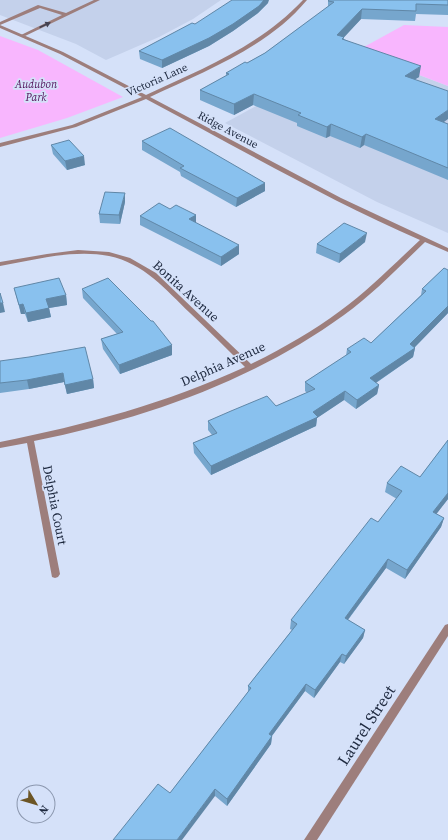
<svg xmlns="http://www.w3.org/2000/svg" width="448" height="840" font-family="'Source Serif 4',serif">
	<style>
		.built { fill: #c4d1eb }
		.green { fill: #f8b6fe }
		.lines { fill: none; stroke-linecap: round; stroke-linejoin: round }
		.lane { fill: #9d7e7c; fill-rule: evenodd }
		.street { fill: #9d7e7c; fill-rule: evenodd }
		.wall { fill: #76a6cd }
		.shaded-wall { fill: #6087a7 }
		.building { fill: #89c1ee; stroke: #6087a7 }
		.oneway { fill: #434251 }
		.labels { text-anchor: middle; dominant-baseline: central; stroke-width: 3.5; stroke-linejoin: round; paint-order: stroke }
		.far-street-label { font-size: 11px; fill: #1d283e; stroke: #d5e1f9 }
		.far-park-label { font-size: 11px; font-style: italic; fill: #53125a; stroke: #d5e1f9 }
		.street-label { font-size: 13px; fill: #1d283e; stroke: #d5e1f9 }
		.near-street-label { font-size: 16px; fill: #1d283e; stroke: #d5e1f9 }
	</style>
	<rect width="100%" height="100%" fill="#d5e1f9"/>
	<!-- built -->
	<g class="built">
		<path d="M 0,0 L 221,0 L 193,19 L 159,37 L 106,60 L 76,44 L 0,15 Z"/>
		<path d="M 374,58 L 448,86 L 448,233 L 377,202 L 225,123 L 311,76 Z"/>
	</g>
	<!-- green -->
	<g class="green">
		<path d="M 404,25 L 448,27 L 448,86 L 375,58 L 311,76 Z"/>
		<path d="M 0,36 L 38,50 L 123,97 L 67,118 L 0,138 Z"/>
	</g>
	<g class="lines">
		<!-- lane -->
		<path class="lane" d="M 94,0 L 100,0 L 25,36 L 21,35 L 62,15 L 40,8 L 0,25 L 0,22 L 38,5 L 66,13 Z"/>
		<!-- street -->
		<g class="street">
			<path d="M 303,0 L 307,0 C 267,48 205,71 150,97 L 341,198 L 448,248 L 448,252 L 425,242 C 399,267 373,294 344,315 C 253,381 144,419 34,441 L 60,574 L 58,577 L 55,578 L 52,577 L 27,443 L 0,448 L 0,442 C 85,425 167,403 245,367 C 227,349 209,331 190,313 C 166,290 144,263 109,256 C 73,249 35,260 0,266 L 0,262 L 47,254 L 78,250 L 109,252 L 130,258 L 156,273 L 251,364 C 282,349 313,331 340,311 C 369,290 394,264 420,240 C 326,199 237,147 146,99 L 76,127 L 0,147 L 0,143 L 72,125 L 142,97 L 60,54 L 0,28 L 0,25 L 63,52 L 146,95 C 202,69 260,46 303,0 Z"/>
			<path d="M 448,624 L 448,636 L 317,840 L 304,840 L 445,625 Z"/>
		</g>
	</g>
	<!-- wall -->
	<g class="wall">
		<path d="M 448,0 L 448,15 L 416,14 L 415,21 L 361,19 L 344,37 L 344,39 L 419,77 L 415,79 L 444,122 L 448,124 L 448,180 L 364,145 L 360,148 L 330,136 L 326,138 L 297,126 L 297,123 L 253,105 L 234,115 L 200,100 L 200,90 L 226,76 L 226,73 L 247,63 L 265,53 L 328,7 L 328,1 Z"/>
		<path d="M 268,3 L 258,13 L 233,31 L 209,46 L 162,68 L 140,59 L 139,51 L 195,24 Z"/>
		<path d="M 142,141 L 265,183 L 265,191 L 236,207 L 181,176 L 180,172 L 142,150 Z"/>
		<path d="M 51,145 L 85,165 L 67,170 L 53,154 Z"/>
		<path d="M 125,202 L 120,224 L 100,223 L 99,214 Z"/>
		<path d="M 170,209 L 196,215 L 196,223 L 239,254 L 221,266 L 140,225 L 140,216 Z"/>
		<path d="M 365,242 L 339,263 L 316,253 L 317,244 Z"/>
		<path d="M 444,268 L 448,313 L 415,347 L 415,348 L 413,357 L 376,383 L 379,385 L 377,394 L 356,409 L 344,400 L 317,418 L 316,426 L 211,475 L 194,453 L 193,443 L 212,435 L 208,430 L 208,421 L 276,406 L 307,393 L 305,391 L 305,382 L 346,356 L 347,349 L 371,343 L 421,295 L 422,289 Z"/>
		<path d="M 14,288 L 66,295 L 67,305 L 49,308 L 51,317 L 28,322 L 25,314 L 21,314 Z"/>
		<path d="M 82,289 L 172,355 L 120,374 L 103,349 L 101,339 L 117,334 L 83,298 Z"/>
		<path d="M 0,361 L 93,379 L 94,388 L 67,394 L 64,382 L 29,389 L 0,393 Z"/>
		<path d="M 448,440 L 448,499 L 436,514 L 444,518 L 441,527 L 405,579 L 386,568 L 348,620 L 365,630 L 363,638 L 344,664 L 340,662 L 314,698 L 305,691 L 272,736 L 271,744 L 227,806 L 215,796 L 170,793 L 248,692 L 248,686 L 292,630 L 290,629 L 291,620 L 378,522 L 397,499 L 385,492 L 387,483 L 420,477 Z"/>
	</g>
	<!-- shaded-wall -->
	<g class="shaded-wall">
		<path d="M 264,0 L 269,0 L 268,3 L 258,13 L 233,31 L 209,46 L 162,68 L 162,60 Z"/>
		<path d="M 362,9 L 361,19 L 336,46 L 337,35 Z"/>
		<path d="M 421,66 L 419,77 L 404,86 L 405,76 Z"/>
		<path d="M 254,94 L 253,105 L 234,115 L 234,104 Z"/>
		<path d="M 448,110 L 448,119 L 433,130 L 435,119 Z"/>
		<path d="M 331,124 L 330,136 L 326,138 L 327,127 Z"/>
		<path d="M 366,134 L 364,145 L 360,148 L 362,137 Z"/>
		<path d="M 84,156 L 85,165 L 67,170 L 65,161 Z"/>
		<path d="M 265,183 L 265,191 L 236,207 L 237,198 Z"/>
		<path d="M 125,193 L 125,202 L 120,224 L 119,215 Z"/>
		<path d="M 196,215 L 196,224 L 189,219 Z"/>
		<path d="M 367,233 L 365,242 L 339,263 L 340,254 Z"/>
		<path d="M 239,245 L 239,254 L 221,266 L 221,257 Z"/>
		<path d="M 66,295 L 67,305 L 49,308 L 51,317 L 28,322 L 26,313 L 46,299 Z"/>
		<path d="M 0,303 L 3,303 L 5,312 L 0,313 Z"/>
		<path d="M 23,304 L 25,314 L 21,314 L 19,305 Z"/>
		<path d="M 448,306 L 448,313 L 412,350 L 415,348 L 413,357 L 368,388 L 370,378 L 410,344 Z"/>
		<path d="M 172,345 L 172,355 L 120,374 L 119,365 Z"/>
		<path d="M 63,373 L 64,382 L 29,389 L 27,380 Z"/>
		<path d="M 93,379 L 94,388 L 67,394 L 65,385 Z"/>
		<path d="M 379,385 L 377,394 L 356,409 L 357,400 Z"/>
		<path d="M 345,391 L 344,400 L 317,418 L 316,426 L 211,475 L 211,466 L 313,412 Z"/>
		<path d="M 448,493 L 448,499 L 431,521 L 433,512 Z"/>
		<path d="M 444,518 L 441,527 L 405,579 L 407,570 Z"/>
		<path d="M 388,559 L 386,568 L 343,626 L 345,618 Z"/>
		<path d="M 365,630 L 363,638 L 344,664 L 346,656 Z"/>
		<path d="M 342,654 L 340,662 L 314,698 L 315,690 Z"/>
		<path d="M 306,684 L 305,691 L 268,741 L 269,734 Z"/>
		<path d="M 272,736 L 271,744 L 227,806 L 227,799 Z"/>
		<path d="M 215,789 L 215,796 L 182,840 L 177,840 Z"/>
	</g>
	<!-- building -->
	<g class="building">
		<path d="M 232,0 L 264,0 L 259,6 L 233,24 L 209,38 L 162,60 L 139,51 L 192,23 L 195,24 Z"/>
		<path d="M 329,0 L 448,0 L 448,5 L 416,4 L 416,11 L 362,9 L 337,35 L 344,37 L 342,39 L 421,66 L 405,76 L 448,91 L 448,110 L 435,119 L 448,124 L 448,168 L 366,134 L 362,137 L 331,124 L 327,127 L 298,115 L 301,113 L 254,94 L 234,104 L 200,90 L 229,74 L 226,73 L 245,62 L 247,63 L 265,53 L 334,2 L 328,1 Z"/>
		<path d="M 170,128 L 265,183 L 237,198 L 180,168 L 184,166 L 142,141 Z"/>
		<path d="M 69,140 L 84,156 L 65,161 L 51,145 Z"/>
		<path d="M 105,192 L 125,193 L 119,215 L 99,214 Z"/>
		<path d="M 159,203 L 170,209 L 176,205 L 196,215 L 189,219 L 239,245 L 221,257 L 140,216 Z"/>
		<path d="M 344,223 L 367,233 L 340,254 L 317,244 Z"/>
		<path d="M 444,268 L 448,270 L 448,306 L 410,344 L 415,348 L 370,378 L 379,385 L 357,400 L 345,391 L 313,412 L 318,417 L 211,466 L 193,443 L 217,433 L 208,421 L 231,411 L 267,396 L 276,406 L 315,389 L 305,382 L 351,352 L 347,349 L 364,338 L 371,343 L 426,291 L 422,289 Z"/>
		<path d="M 59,278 L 66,295 L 46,299 L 49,308 L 26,313 L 23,304 L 19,305 L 14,288 Z"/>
		<path d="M 108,278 L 151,321 L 153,321 L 172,345 L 119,365 L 101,339 L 123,332 L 82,289 Z"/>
		<path d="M 0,293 L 3,303 L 0,303 Z"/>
		<path d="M 85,347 L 93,379 L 65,385 L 63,373 L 27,380 L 0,383 L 0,361 L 29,357 Z"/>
		<path d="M 448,440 L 448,493 L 433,512 L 444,518 L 407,570 L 388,559 L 345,618 L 365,630 L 346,656 L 342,654 L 315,690 L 306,684 L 269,734 L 272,736 L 227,799 L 215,789 L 177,840 L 113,840 L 158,784 L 170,793 L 251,688 L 248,686 L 297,624 L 291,620 L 371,518 L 378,522 L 402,491 L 387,483 L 401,466 L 420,477 Z"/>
	</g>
	<!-- one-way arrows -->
	<defs><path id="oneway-solid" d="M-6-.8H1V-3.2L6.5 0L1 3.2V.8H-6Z"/></defs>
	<use class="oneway" href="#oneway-solid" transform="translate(45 25) rotate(-25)"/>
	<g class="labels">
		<!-- far-street labels -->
		<g class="far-street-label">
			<text transform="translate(157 80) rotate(-24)">Victoria Lane</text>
			<text transform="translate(228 130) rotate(28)">Ridge Avenue</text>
		</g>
		<!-- far-park labels -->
		<g class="far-park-label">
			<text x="36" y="84">Audubon<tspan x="36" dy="13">Park</tspan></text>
		</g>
		<!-- street labels -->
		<g class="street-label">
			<text transform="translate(186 291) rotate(42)">Bonita Avenue</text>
			<text transform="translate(223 364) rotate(-24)">Delphia Avenue</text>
			<text transform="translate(55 505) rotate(79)">Delphia Court</text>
		</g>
		<!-- near-street labels -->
		<g class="near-street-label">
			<text transform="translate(366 725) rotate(-57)">Laurel Street</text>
		</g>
	</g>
	<!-- north arrow -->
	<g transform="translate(36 804) rotate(128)"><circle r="19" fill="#d5e1f9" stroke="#8b97ae"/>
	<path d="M0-3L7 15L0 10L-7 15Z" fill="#6c5525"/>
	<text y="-6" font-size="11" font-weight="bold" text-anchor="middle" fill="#1d283e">N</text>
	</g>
</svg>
